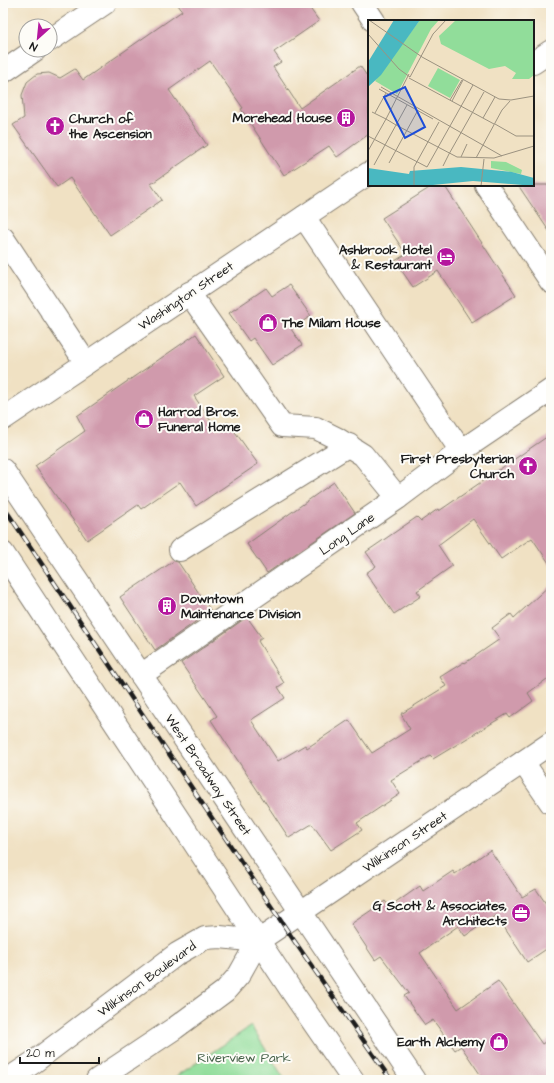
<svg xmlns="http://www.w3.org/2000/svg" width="554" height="1083" font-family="'Architects Daughter',sans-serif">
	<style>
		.green { fill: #91dd9a; stroke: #567c5b }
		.building { fill: #d09aac }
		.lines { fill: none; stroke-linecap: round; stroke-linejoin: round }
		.minor-casing { stroke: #867e70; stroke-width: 24 }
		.major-casing { stroke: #867e70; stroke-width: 24 }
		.minor { stroke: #fff; stroke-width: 22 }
		.major { stroke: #fff; stroke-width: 22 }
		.rail-casing { stroke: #1c1c1c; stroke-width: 4.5 }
		.rail { stroke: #fdfcf7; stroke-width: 3; stroke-dasharray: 9; stroke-linecap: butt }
		.labels { text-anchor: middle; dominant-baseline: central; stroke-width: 4; stroke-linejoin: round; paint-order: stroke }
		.poi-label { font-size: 13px; font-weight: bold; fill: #1c1c1c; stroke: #fdfcf7; text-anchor: end }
		.street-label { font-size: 13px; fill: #1c1c1c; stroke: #fdfcf7 }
		.park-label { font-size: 13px; fill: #456048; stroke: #fdfcf7 }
		.inset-road { fill: none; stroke: #9b9280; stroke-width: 1 }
		.view { fill: #1d4ed8; fill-opacity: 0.15; stroke: #1d4ed8; stroke-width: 2 }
		.inset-edge { fill: none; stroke: #1c1c1c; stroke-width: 2 }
	</style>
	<rect width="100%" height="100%" fill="#fdfcf7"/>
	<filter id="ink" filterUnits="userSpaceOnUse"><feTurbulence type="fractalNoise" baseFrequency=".025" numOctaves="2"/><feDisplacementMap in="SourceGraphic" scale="8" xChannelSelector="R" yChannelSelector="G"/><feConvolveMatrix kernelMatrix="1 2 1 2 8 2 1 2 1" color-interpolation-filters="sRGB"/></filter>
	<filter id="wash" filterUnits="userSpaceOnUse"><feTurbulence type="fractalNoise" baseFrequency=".012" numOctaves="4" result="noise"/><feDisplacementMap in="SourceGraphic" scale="16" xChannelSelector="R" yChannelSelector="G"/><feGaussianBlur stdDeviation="0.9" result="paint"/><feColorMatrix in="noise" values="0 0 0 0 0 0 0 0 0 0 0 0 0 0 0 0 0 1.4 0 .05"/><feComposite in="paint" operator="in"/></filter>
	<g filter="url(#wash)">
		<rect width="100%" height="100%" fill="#f0e1c3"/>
		<!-- green -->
		<path class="green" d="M 251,1026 L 285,1080 L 171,1080 Z"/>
		<g id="blocks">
			<!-- building -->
			<g class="building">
				<path d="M 177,3 L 306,3 L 319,21 L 274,52 L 281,62 L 273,67 L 300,108 L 360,66 L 369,79 L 369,134 L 337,157 L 329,146 L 284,175 L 241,109 L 243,108 L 210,61 L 169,90 L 207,145 L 151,184 L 162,200 L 110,235 L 70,178 L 57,187 L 13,125 L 24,118 L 22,95 L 27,82 L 37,74 L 49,73 L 60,78 L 75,69 L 83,80 L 182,11 Z"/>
				<path d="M 434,185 L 444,185 L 516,295 L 472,323 L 438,271 L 413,287 L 395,261 L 406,254 L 382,218 Z"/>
				<path d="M 518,185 L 551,185 L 551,234 Z"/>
				<path d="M 289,285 L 311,316 L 291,329 L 302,345 L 272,365 L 253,338 L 249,341 L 229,313 L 266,288 L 272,296 Z"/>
				<path d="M 196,334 L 224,376 L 194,396 L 217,430 L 228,422 L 258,464 L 196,506 L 180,482 L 141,509 L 138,505 L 87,540 L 35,466 L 85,431 L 77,416 Z"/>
				<path d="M 551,434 L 551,566 L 532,538 L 501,559 L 473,519 L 438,545 L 452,566 L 417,591 L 421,596 L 394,614 L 366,573 L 376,566 L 366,552 L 417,517 L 421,521 L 438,509 L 439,511 Z"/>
				<path d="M 334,482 L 355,513 L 267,573 L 247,544 Z"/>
				<path d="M 174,561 L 178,562 L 211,611 L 155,650 L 120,597 Z"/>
				<path d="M 551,584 L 551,676 L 528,693 L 533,701 L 510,718 L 507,714 L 433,759 L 430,756 L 391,780 L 400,794 L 357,823 L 362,830 L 331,850 L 312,824 L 289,838 L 211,720 L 217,716 L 181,663 L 247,617 L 262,638 L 258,641 L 284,683 L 278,687 L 285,698 L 251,720 L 278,761 L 305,745 L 307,748 L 349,720 L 372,753 L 410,729 L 401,714 L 446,686 L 440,677 L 464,662 L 465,663 L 500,639 L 492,628 L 511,614 L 514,618 Z"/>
				<path d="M 490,850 L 522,897 L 536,889 L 551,911 L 551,946 L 527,962 L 496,915 L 465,936 L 458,926 L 420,953 L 458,1009 L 498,981 L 542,1044 L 551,1038 L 551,1080 L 484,1080 L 461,1046 L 455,1050 L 433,1020 L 425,1025 L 404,996 L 409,993 L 381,956 L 375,960 L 351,924 L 385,901 L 390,907 L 420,886 L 423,891 L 453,871 L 455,874 Z"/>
			</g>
		</g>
	</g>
	<g filter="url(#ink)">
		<use href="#blocks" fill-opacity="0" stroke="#867e70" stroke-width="1"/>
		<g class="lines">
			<!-- minor casing -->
			<g class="minor-casing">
				<g id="minor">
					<path d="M 50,40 L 105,3"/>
					<path d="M 533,63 L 551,51"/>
					<path d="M 3,72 L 35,50"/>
					<path d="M 304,217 L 461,451"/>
					<path d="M 3,238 L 86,363"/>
					<path d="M 189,293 L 282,426 L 316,428 L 336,438 L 363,455 L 398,498"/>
					<path d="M 3,419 L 369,173"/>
					<path d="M 3,470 L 414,1080"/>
					<path d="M 180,550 L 349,445"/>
					<path d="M 3,553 L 293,993 L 353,1080"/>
					<path d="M 141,675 L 398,498 L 461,451 L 551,390"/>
					<path d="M 523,762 L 551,803"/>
				</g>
			</g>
			<!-- major casing -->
			<g class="major-casing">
				<g id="major">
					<path d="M 362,3 L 374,21"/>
					<path d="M 486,185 L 551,282"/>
					<path d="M 7,1080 L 34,1062 L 177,954 L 205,938 L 220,937 L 258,941"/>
					<path d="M 97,1080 L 175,1028 L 225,991 L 239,975 L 258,941 L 551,743"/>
				</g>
			</g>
			<!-- minor -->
			<use href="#minor" class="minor"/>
			<!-- major -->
			<use href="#major" class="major"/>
			<!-- rail casing -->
			<g class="rail-casing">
				<path id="rail" d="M 3,506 L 295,942 L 391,1080"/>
			</g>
			<!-- rail -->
			<use href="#rail" class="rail"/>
		</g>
	</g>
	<!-- icons -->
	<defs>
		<g id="building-disc" transform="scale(1)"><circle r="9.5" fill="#b5179e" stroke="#fdfcf7"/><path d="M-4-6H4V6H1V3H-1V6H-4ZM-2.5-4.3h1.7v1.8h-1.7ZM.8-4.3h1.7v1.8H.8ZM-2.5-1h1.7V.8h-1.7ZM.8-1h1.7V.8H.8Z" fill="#fff"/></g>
		<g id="church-disc" transform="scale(1)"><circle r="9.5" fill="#b5179e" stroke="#fdfcf7"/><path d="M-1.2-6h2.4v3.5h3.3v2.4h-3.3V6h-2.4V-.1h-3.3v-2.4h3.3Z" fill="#fff"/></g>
		<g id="hotel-disc" transform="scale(1)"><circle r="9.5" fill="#b5179e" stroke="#fdfcf7"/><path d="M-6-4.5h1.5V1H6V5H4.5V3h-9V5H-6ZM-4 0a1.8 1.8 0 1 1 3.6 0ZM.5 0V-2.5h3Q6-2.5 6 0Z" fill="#fff"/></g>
		<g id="shop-disc" transform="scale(1)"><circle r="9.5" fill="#b5179e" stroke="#fdfcf7"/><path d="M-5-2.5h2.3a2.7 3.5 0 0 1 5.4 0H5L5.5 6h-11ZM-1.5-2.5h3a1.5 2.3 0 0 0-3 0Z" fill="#fff"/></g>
		<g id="office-disc" transform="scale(1)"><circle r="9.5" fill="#b5179e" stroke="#fdfcf7"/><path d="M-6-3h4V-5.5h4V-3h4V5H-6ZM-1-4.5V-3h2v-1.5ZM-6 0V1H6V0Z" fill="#fff"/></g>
	</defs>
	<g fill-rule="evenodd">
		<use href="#building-disc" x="346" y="118"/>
		<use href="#church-disc" x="55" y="126"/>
		<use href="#hotel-disc" x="446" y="257"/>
		<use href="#shop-disc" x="268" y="323"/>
		<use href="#shop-disc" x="144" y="419"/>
		<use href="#church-disc" x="528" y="466"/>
		<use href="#building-disc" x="167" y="606"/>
		<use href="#office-disc" x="521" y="913"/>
		<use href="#shop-disc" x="499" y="1042"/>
	</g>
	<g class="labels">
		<!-- poi labels -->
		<g class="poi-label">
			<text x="332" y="118">Morehead House</text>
			<text x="69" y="119" text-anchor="start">Church of<tspan x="69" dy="15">the Ascension</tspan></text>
			<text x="432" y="250">Ashbrook Hotel<tspan x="432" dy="15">&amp; Restaurant</tspan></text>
			<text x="282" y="323" text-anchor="start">The Milam House</text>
			<text x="158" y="412" text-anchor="start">Harrod Bros.<tspan x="158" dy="15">Funeral Home</tspan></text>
			<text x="514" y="459">First Presbyterian<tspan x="514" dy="15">Church</tspan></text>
			<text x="181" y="599" text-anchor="start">Downtown<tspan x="181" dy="15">Maintenance Division</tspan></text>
			<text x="507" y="906">G Scott &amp; Associates,<tspan x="507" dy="15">Architects</tspan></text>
			<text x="485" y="1042">Earth Alchemy</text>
		</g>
		<!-- street labels -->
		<g class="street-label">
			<text transform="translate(186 296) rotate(-34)">Washington Street</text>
			<text transform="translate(347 534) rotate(-35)">Long Lane</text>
			<text transform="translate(208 775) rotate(56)">West Broadway Street</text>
			<text transform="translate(405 842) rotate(-34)">Wilkinson Street</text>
			<text transform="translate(147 979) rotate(-36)">Wilkinson Boulevard</text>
		</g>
		<!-- park labels -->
		<g class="park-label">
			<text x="244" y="1058">Riverview Park</text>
		</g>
	</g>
	<!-- overview -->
	<g transform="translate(368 20)">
		<rect width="166" height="166" fill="#f0e1c3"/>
		<path d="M 52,0 L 71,0 L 63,9 L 29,74 L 7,61 ZM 88,0 L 166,0 L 166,55 L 161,59 L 144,59 L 148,53 L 137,46 L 121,49 L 73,24 L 71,16 ZM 70,48 L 92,60 L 82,78 L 60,66 ZM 123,141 L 138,142 L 154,150 L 153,154 L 123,148 Z" fill="#91dd9a"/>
		<path d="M 26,0 L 52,0 L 13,55 L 0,67 L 0,42 ZM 93,147 L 144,152 L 166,158 L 166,166 L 105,161 L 55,166 L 0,165 L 0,148 L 41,154 L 42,151 Z" fill="#49b8c1"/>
		<path class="inset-road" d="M 1,0 L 54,37M 0,14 L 31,49 L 42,57 L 65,14 L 78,0M 54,37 L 131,79 L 143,80 L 166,76M 41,54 L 18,99 L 28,105 L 89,137 L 126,138 L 166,126M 41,58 L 126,104M 13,67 L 134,136M 11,69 L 65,99M 82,80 L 94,60M 84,81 L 95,60M 7,93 L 18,73M 115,98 L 127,77M 127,104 L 148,116 L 166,116M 0,116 L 59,147 L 105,65M 0,131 L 18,99 L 4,92M 81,134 L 116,72M 93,137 L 99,124M 108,138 L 134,90 L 142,81M 21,143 L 50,90M 6,145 L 39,85M 75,146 L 81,134M 46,166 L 46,147 L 71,102M 113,166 L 116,139"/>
		<path class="view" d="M 37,67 L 57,107 L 37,118 L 16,77 Z"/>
		<rect width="166" height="166" class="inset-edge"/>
	</g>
	<!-- margin -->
	<rect width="554" height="1083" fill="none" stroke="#fdfcf7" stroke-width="16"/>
	<!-- north arrow -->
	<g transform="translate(38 38) rotate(207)"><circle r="19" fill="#fdfcf7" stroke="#a3a29f"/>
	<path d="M0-3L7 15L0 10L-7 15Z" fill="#b5179e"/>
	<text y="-6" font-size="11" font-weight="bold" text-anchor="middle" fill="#1c1c1c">N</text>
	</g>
	<!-- scale -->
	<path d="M20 1057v6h79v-6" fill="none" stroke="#1c1c1c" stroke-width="2"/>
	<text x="26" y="1057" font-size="12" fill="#1c1c1c" stroke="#fdfcf7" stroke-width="3" paint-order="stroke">20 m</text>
</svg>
